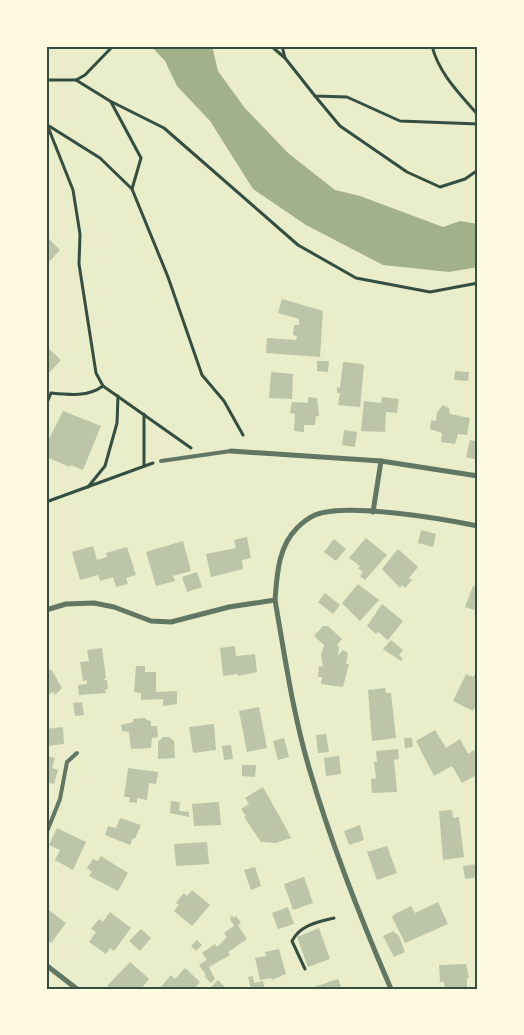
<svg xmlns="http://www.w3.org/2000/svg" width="524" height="1035" font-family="Quicksand,sans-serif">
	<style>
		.water { fill: #a3b18a }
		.building { fill: #bcc5a7 }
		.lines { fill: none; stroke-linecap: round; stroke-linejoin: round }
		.path { stroke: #344e41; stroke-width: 3 }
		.service { stroke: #617663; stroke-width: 4 }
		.minor { stroke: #617663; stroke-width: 5 }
		.neatline { fill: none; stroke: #344e41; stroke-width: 2 }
	</style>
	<rect width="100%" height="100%" fill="#e9edc9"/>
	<!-- water -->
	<path class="water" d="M 151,46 L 212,46 L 218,71 L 244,107 L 288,153 L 335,190 L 360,196 L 443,227 L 460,221 L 478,224 L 478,267 L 449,272 L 383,265 L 306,225 L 253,189 L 210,121 L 177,86 L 165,61 Z"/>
	<!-- building -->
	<g class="building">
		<path d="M 46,236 L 60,250 L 46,265 Z"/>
		<path d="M 282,299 L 323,311 L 320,357 L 266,353 L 267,338 L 296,340 L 297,336 L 293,335 L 294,325 L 299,325 L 299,319 L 278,313 Z"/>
		<path d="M 46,346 L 61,360 L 46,376 Z"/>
		<path d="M 317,361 L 329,361 L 328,372 L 317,371 Z"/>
		<path d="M 343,362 L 362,364 L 364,366 L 360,407 L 338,405 L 340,393 L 337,393 L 337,387 L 340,388 Z"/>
		<path d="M 455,371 L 469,372 L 468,381 L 454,380 Z"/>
		<path d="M 271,372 L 293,374 L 292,399 L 269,398 Z"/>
		<path d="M 308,397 L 317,398 L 319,416 L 316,416 L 315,425 L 304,425 L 304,432 L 294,431 L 295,414 L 290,413 L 292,402 L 308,403 Z"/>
		<path d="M 382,397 L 399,399 L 397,413 L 386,412 L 385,432 L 361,431 L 364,401 L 381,403 Z"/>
		<path d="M 443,405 L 449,408 L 450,414 L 470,418 L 467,435 L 458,434 L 455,444 L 441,442 L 442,433 L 430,429 L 431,420 L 436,421 L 437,412 Z"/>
		<path d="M 63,411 L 101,426 L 83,470 L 71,465 L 70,467 L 46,457 L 49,444 L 47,443 Z"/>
		<path d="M 344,430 L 357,432 L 355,447 L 342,445 Z"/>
		<path d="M 470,440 L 478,442 L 478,460 L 466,457 Z"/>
		<path d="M 421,530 L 436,534 L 433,547 L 418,543 Z"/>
		<path d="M 247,537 L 251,558 L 242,560 L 243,569 L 211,577 L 206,554 L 236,548 L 234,540 Z"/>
		<path d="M 366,538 L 387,555 L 365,580 L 360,576 L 363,572 L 358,568 L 360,566 L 349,558 Z"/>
		<path d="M 334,539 L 346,549 L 336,561 L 324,552 Z"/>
		<path d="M 183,541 L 191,571 L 173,576 L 175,581 L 156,586 L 146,552 Z"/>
		<path d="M 93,546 L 97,560 L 107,557 L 106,553 L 127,547 L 136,575 L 126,578 L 128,584 L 116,587 L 113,577 L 100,581 L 98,575 L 80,580 L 72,552 Z"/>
		<path d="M 398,549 L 418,567 L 409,578 L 412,580 L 405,588 L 402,585 L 400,588 L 382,569 Z"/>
		<path d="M 197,572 L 202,587 L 187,592 L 182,577 Z"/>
		<path d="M 358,584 L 379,600 L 360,621 L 342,603 Z"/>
		<path d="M 473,586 L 478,587 L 478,611 L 465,607 Z"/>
		<path d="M 325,593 L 340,605 L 333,614 L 318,602 Z"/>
		<path d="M 382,604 L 403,621 L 388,640 L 378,632 L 376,634 L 367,626 Z"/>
		<path d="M 323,626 L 328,626 L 342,639 L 337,645 L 339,647 L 338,655 L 343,650 L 348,653 L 346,664 L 349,664 L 343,687 L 321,684 L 322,677 L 318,677 L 319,666 L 323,667 L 321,656 L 324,645 L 314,636 Z"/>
		<path d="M 391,640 L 403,650 L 399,655 L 403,659 L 401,661 L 383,649 Z"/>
		<path d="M 235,646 L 236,656 L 255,654 L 257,672 L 238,676 L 238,674 L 223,676 L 220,648 Z"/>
		<path d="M 102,648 L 106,678 L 103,680 L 107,680 L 108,689 L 105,690 L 106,693 L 79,695 L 78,685 L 87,684 L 87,680 L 83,681 L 80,662 L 89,661 L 87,650 Z"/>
		<path d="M 136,666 L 145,666 L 145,672 L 156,672 L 156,692 L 177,691 L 177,704 L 163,706 L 163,699 L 141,700 L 141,693 L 134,692 Z"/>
		<path d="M 51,669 L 62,688 L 55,695 L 53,692 L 47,695 L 48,699 L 46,700 L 46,672 Z"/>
		<path d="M 466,674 L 473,677 L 475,674 L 478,676 L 478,701 L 473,711 L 453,701 Z"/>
		<path d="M 385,688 L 386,693 L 391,693 L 396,738 L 372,741 L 368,690 Z"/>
		<path d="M 82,702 L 84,715 L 75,716 L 73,703 Z"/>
		<path d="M 259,707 L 267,748 L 247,752 L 239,711 Z"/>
		<path d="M 146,718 L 146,720 L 151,721 L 151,726 L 157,726 L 158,737 L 152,738 L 151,748 L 131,749 L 129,732 L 122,731 L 121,725 L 133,722 L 133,719 Z"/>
		<path d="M 214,724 L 216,750 L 193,753 L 189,727 Z"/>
		<path d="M 63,727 L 64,744 L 47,746 L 46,729 Z"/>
		<path d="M 435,730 L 446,748 L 460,739 L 468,754 L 474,750 L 478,757 L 478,774 L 462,783 L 452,766 L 434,776 L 416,741 Z"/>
		<path d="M 326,734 L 329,752 L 318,753 L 316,735 Z"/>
		<path d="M 163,737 L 169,737 L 174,741 L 175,758 L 158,759 L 158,742 Z"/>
		<path d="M 284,738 L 289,757 L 278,760 L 273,741 Z"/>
		<path d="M 404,738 L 412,738 L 413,747 L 405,748 Z"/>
		<path d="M 231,745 L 233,759 L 224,760 L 222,746 Z"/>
		<path d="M 398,749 L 399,759 L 394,760 L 397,792 L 372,793 L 371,779 L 376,778 L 374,762 L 377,762 L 376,751 Z"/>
		<path d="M 46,756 L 55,758 L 52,768 L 58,770 L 54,784 L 49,783 L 47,789 Z"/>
		<path d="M 339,756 L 341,774 L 326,776 L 324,758 Z"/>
		<path d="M 242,765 L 256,765 L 255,777 L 242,776 Z"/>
		<path d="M 128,768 L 158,772 L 156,784 L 149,783 L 147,800 L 137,798 L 137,803 L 129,802 L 130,797 L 124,797 Z"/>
		<path d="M 263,787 L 286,828 L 291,838 L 276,843 L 261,842 L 244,817 L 246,816 L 241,809 L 249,804 L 245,798 Z"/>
		<path d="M 171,801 L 180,802 L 179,811 L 189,812 L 189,817 L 170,813 Z"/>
		<path d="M 219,802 L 221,825 L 194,826 L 192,804 Z"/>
		<path d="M 452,810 L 453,818 L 459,817 L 464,857 L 443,860 L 439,811 Z"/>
		<path d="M 120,818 L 141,825 L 135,839 L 133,838 L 130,845 L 105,835 L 108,826 L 116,828 Z"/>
		<path d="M 360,825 L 364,840 L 349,845 L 344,831 Z"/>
		<path d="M 57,828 L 86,842 L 73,870 L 55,860 L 60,850 L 49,845 Z"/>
		<path d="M 207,842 L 209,864 L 176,866 L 174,844 Z"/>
		<path d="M 387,846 L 397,873 L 377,880 L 367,852 Z"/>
		<path d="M 101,856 L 128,873 L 118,891 L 89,876 L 92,872 L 87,868 L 93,859 L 98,861 Z"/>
		<path d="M 478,864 L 478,877 L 465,879 L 463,866 Z"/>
		<path d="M 255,867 L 261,886 L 251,890 L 244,870 Z"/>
		<path d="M 304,877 L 313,903 L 293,910 L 284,884 Z"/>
		<path d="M 192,890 L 210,905 L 192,926 L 174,911 L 179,905 L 176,903 L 184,893 L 187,896 Z"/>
		<path d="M 438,902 L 448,924 L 405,943 L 392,917 L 395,914 L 411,906 L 415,913 Z"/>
		<path d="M 288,907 L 294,924 L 278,929 L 272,913 Z"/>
		<path d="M 46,908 L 66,923 L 51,943 L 46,939 Z"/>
		<path d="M 110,912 L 131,928 L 114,951 L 110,948 L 106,954 L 89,942 L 96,932 L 91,929 L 99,919 L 103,922 Z"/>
		<path d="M 232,915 L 233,918 L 236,916 L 241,923 L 238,925 L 247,939 L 228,952 L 230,955 L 209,967 L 215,979 L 211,983 L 204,976 L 206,975 L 199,965 L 207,960 L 202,953 L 215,944 L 217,947 L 227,937 L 224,933 L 234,926 L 230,919 Z"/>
		<path d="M 319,928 L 330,959 L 308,967 L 297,937 Z"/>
		<path d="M 141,929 L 151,938 L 140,951 L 129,941 Z"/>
		<path d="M 393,931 L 399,936 L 405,952 L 394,957 L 383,936 Z"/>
		<path d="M 197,940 L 202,945 L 196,951 L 191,946 Z"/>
		<path d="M 279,949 L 286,974 L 272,980 L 271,978 L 260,980 L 255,958 L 266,956 L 265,952 Z"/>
		<path d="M 130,962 L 149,979 L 141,989 L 109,989 L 107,986 Z"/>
		<path d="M 466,964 L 469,978 L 467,978 L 467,989 L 445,989 L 444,982 L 440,982 L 439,965 Z"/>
		<path d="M 185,968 L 200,982 L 194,989 L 159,989 L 171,975 L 175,979 Z"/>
		<path d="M 253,976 L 254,983 L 263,981 L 265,989 L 251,989 L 248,977 Z"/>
		<path d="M 338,979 L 342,989 L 315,989 L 314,987 Z"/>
		<path d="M 218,980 L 227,989 L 209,989 Z"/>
	</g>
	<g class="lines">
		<!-- path -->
		<g class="path">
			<path d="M 271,46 L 285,58 L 315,96 L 347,97 L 400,121 L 478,124"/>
			<path d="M 282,46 L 285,58"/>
			<path d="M 432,46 C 439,74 460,94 478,115"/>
			<path d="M 46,80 L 76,80 L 85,75 L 113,46"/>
			<path d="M 76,80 L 110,101 L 164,128 L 298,245 L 356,278 L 430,292 L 478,283"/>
			<path d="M 315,96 L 340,126 L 407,172 L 440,187 L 465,179 L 478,170"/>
			<path d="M 111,102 L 141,158 L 132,189 L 168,277 L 202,375 L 224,401 L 243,435"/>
			<path d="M 46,122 L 73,190 L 80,234 L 79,264 L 96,373 L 103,386 L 191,448"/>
			<path d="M 49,126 L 100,158 L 132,189"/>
			<path d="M 46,405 L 51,393 C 70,395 88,397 103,386"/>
			<path d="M 144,466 L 144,414"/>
			<path d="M 88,487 L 105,466 L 117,423 L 118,396"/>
			<path d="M 46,502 L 153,463"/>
			<path d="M 305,969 L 292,941 C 300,925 318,922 334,918"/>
		</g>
		<!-- service -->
		<g class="service">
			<path d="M 161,461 L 231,451"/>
			<path d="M 46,834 L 60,799 L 67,762 L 77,753"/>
		</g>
		<!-- minor -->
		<g class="minor">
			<path d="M 231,451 L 381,461 L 478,476"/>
			<path d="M 373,512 L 381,461"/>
			<path d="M 275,600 C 285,657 293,715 310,771 C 332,846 360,917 391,989"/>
			<path d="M 46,610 L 66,604 L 94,603 L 114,607 L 151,621 L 171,622 L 229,607 L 275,600 C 277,575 278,547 297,528 C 302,523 308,518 315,515 C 345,502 444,519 478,526"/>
			<path d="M 46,965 L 77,989"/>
		</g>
	</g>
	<!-- border -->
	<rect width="524" height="1035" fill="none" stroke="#fefae0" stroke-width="95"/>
	<rect x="48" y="48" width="428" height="940" class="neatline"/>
</svg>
